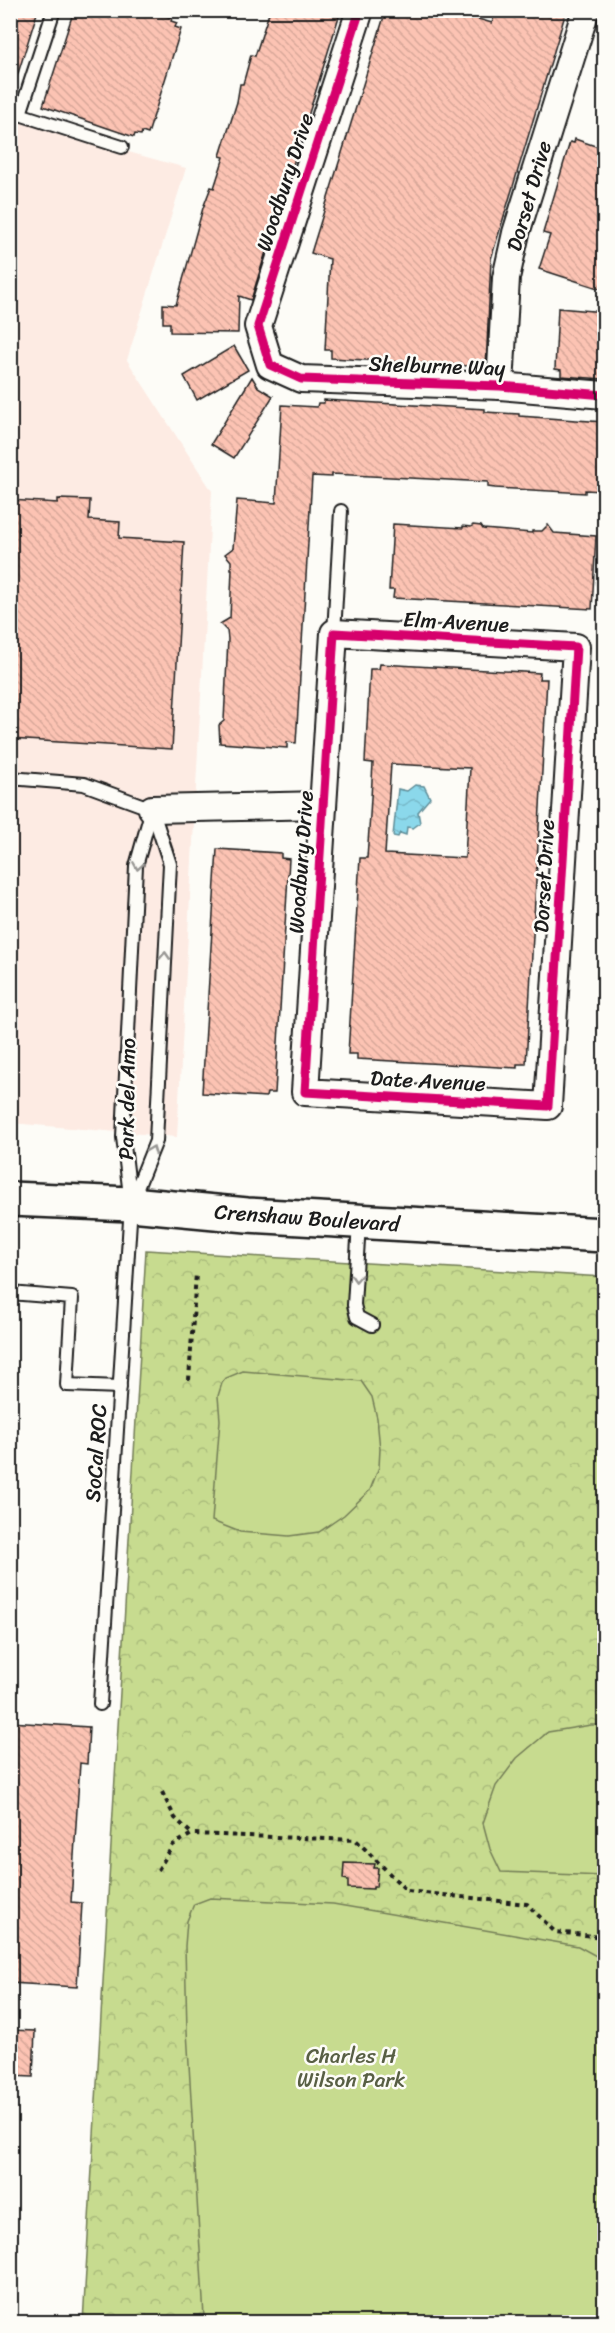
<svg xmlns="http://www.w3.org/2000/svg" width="615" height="2333" font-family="Sriracha,sans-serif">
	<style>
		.built { fill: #fdebe3 }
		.forest { fill: url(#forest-crowns); stroke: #727c56; stroke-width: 1.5 }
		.garden { fill: #c7db8f; stroke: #727c56; stroke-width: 1.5 }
		.water { fill: url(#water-waves); stroke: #5f8d98; stroke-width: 1.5 }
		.building { fill: url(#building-back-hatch); stroke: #1c1c1c; stroke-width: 1.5; fill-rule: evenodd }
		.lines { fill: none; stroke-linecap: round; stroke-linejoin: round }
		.lane-casing { stroke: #1c1c1c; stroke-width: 16 }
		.street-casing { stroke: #1c1c1c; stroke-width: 30 }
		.primary-casing { stroke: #1c1c1c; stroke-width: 38 }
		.path { stroke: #1c1c1c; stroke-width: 4; stroke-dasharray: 4.5 4.5; stroke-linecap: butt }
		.lane { stroke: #fdfcf7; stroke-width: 12 }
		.street { stroke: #fdfcf7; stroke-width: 26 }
		.primary { stroke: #fdfcf7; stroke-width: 33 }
		.cycleway-casing { stroke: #fdfcf7; stroke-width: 13 }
		.cycleway { stroke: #d6006c; stroke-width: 9 }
		.oneway { stroke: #989794 }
		.labels { text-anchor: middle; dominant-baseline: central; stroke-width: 5; stroke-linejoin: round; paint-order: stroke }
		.street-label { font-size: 21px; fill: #1c1c1c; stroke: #fdfcf7 }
		.park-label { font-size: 21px; fill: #585f44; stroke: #fdfcf7 }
	</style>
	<defs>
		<pattern id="forest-crowns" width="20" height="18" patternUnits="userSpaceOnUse" patternTransform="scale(1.5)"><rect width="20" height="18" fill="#c7db8f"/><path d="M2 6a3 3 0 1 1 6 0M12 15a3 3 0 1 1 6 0" fill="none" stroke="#aabb7b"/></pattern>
		<pattern id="water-waves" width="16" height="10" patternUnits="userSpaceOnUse" patternTransform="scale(1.5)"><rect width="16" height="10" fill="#8bd8eb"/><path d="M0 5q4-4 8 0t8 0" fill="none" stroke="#77b9c9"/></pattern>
		<pattern id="building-back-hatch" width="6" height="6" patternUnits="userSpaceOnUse" patternTransform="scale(1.5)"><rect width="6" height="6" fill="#fcc3b3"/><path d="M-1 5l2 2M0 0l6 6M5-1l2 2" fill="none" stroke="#d7a799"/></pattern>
	</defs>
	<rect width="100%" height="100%" fill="#fdfcf7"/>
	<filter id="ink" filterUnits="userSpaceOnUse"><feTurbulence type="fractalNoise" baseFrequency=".0167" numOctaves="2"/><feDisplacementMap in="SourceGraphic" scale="12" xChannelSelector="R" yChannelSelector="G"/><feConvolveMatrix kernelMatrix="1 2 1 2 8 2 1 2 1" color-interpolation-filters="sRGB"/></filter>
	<g filter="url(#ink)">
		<!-- built -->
		<path class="built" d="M 10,119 L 186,168 L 127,360 L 212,491 L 177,1137 L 11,1123 Z"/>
		<!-- forest -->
		<path class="forest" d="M 146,1250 L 604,1277 L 604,2322 L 83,2322 Z"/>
		<!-- garden -->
		<g class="garden">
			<path d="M 243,1371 L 361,1381 L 372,1397 L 377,1418 L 380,1449 L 379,1467 L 370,1490 L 344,1515 L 319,1532 L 289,1536 L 240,1532 L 212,1521 L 220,1420 L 218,1396 L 222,1383 L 226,1378 Z"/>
			<path d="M 591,1725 L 604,1725 L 604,1876 L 501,1872 L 490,1849 L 483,1823 L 496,1786 L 517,1758 L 548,1732 Z"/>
			<path d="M 210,1898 L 333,1904 L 578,1946 L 600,1958 L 604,1968 L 604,2322 L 216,2322 L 204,2317 L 187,2031 L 185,1946 L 187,1921 L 194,1904 Z"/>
		</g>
		<!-- water -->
		<path class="water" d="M 415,785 L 424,786 L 430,798 L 418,812 L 420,823 L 413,828 L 407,827 L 406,835 L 400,833 L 398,837 L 393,836 L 398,789 L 407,791 Z"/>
		<!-- building -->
		<g class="building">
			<path d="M 10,10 L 38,10 L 14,86 L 10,86 Z"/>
			<path d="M 74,10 L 146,10 L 172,18 L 171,21 L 177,23 L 175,27 L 181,29 L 148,134 L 142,132 L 141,135 L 135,134 L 134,137 L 43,106 Z"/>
			<path d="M 270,10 L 341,10 L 251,300 L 239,296 L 238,333 L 170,332 L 170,323 L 163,323 L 163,304 L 176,305 L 203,208 L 211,187 L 214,188 L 224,157 L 220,156 L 237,102 L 240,84 L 243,84 L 251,55 L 255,56 Z"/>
			<path d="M 386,10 L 448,10 L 492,23 L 496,10 L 562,10 L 561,14 L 565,15 L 491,259 L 486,367 L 331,358 L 331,350 L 325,350 L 330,259 L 311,253 Z"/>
			<path d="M 575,139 L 604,149 L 604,290 L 539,269 L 550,235 L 543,233 L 570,142 L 574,143 Z"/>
			<path d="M 558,308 L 604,312 L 604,379 L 561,376 L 561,370 L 555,369 Z"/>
			<path d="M 234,346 L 248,370 L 197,400 L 184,376 Z"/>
			<path d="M 252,377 L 258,387 L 273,396 L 234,458 L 211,444 Z"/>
			<path d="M 324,400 L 485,409 L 485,412 L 519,414 L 519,416 L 604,422 L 604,491 L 585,490 L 585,493 L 495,488 L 488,487 L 488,482 L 332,474 L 332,477 L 312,476 L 296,743 L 287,742 L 287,748 L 220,743 L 219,725 L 224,721 L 228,639 L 227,631 L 220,624 L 230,618 L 232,569 L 231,569 L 231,561 L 225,554 L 233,548 L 237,500 L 276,503 L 282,405 L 317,407 L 318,403 L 324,403 Z"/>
			<path d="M 58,499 L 90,500 L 89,520 L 120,522 L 119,538 L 184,542 L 172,749 L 10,739 L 10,500 L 58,503 Z"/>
			<path d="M 393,524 L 463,528 L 463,526 L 471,527 L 473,525 L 481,526 L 483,529 L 532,533 L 532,531 L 542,531 L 548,525 L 554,533 L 596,536 L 592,609 L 393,598 L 394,590 L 389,590 Z"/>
			<path d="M 380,664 L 540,673 L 539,679 L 547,679 L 526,1064 L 517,1064 L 517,1068 L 357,1059 L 357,1054 L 348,1054 L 360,858 L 367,858 L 370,815 L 373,763 L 365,762 L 370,669 L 379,669 ZM 391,764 L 470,768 L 465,858 L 385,854 Z"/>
			<path d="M 217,849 L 281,853 L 281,858 L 289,859 L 275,1093 L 267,1093 L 266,1097 L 202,1093 Z"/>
			<path d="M 10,1722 L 89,1727 L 87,1764 L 80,1763 L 71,1902 L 82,1903 L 77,1987 L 10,1983 Z"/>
			<path d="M 344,1863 L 375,1864 L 374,1868 L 378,1868 L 376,1887 L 373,1887 L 373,1889 L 348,1888 L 348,1880 L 343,1879 Z"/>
			<path d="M 10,2030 L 35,2031 L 33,2077 L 10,2076 Z"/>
		</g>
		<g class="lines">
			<!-- lane casing -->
			<g class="lane-casing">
				<g id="lane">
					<path d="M 10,111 L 122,147"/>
					<path d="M 20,114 L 54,10"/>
					<path d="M 334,633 L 341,511"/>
					<path d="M 10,778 L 84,784 L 152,809"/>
					<path d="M 131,1203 L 156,1141 L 170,864 L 152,809"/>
					<path d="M 359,1223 L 354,1305 L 357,1317 L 372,1325"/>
					<path d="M 10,1293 L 72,1298 L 67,1385 L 120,1387"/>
					<path d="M 100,1704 L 131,1204 L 123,1137 L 136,866 L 152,809"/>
				</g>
			</g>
			<!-- street casing -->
			<g class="street-casing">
				<g id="street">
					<path d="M 360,10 L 258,326 L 270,365 L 301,379 L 500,386 L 604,395"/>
					<path d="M 500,386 L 506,278 L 516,233 L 586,10"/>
					<path d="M 334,633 L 576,647 L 548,1106 L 305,1092 Z"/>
					<path d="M 152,809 L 323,805"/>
				</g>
			</g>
			<!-- primary casing -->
			<g class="primary-casing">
				<path id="primary" d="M 10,1199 L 131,1204 L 247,1215 L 604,1235"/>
			</g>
			<!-- path -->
			<g class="path">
				<path d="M 189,1380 L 196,1273"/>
				<path d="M 162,1792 L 175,1818 L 192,1834"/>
				<path d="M 158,1870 L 173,1845 L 192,1834 L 356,1840 L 407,1891 L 527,1904 L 555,1932 L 604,1937"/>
			</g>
			<!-- lane -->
			<use href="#lane" class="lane"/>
			<!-- street -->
			<use href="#street" class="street"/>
			<!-- primary -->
			<use href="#primary" class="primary"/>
			<!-- cycleway casing -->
			<g class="cycleway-casing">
				<g id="cycleway">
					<path d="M 360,10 L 258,326 L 270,365 L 301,379 L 500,386 L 604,395"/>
					<path d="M 334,633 L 576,647 L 548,1106 L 305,1092 Z"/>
				</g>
			</g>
			<!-- cycleway -->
			<use href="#cycleway" class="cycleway"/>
		</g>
		<!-- one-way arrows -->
		<defs><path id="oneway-chevron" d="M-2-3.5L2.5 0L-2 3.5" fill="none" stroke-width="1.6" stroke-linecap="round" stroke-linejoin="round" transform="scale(1.5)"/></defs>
		<g class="oneway">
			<use href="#oneway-chevron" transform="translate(138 866) rotate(99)"/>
			<use href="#oneway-chevron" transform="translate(165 956) rotate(-87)"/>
			<use href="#oneway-chevron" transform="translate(152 1150) rotate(-69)"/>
			<use href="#oneway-chevron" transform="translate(356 1278) rotate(93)"/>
		</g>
	</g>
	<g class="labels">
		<!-- street labels -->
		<g class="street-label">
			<text transform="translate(285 182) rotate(-72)">Woodbury Drive</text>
			<text transform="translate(529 196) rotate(-74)">Dorset Drive</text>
			<text transform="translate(437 366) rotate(2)">Shelburne Way</text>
			<text transform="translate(456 622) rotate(3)">Elm Avenue</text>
			<text transform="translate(301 862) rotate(-86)">Woodbury Drive</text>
			<text transform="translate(544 876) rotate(-87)">Dorset Drive</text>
			<text transform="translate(428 1081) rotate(3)">Date Avenue</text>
			<text transform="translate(127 1099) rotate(-89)">Park del Amo</text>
			<text transform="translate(307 1218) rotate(4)">Crenshaw Boulevard</text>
			<text transform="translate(96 1453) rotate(-86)">SoCal ROC</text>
		</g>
		<!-- park labels -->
		<g class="park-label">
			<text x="351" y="2056">Charles H<tspan x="351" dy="24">Wilson Park</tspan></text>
		</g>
	</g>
	<!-- margin -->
	<rect width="615" height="2333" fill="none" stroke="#fdfcf7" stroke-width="36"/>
	<rect x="18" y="18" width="579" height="2297" fill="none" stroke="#1c1c1c" stroke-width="2" filter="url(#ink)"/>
</svg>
